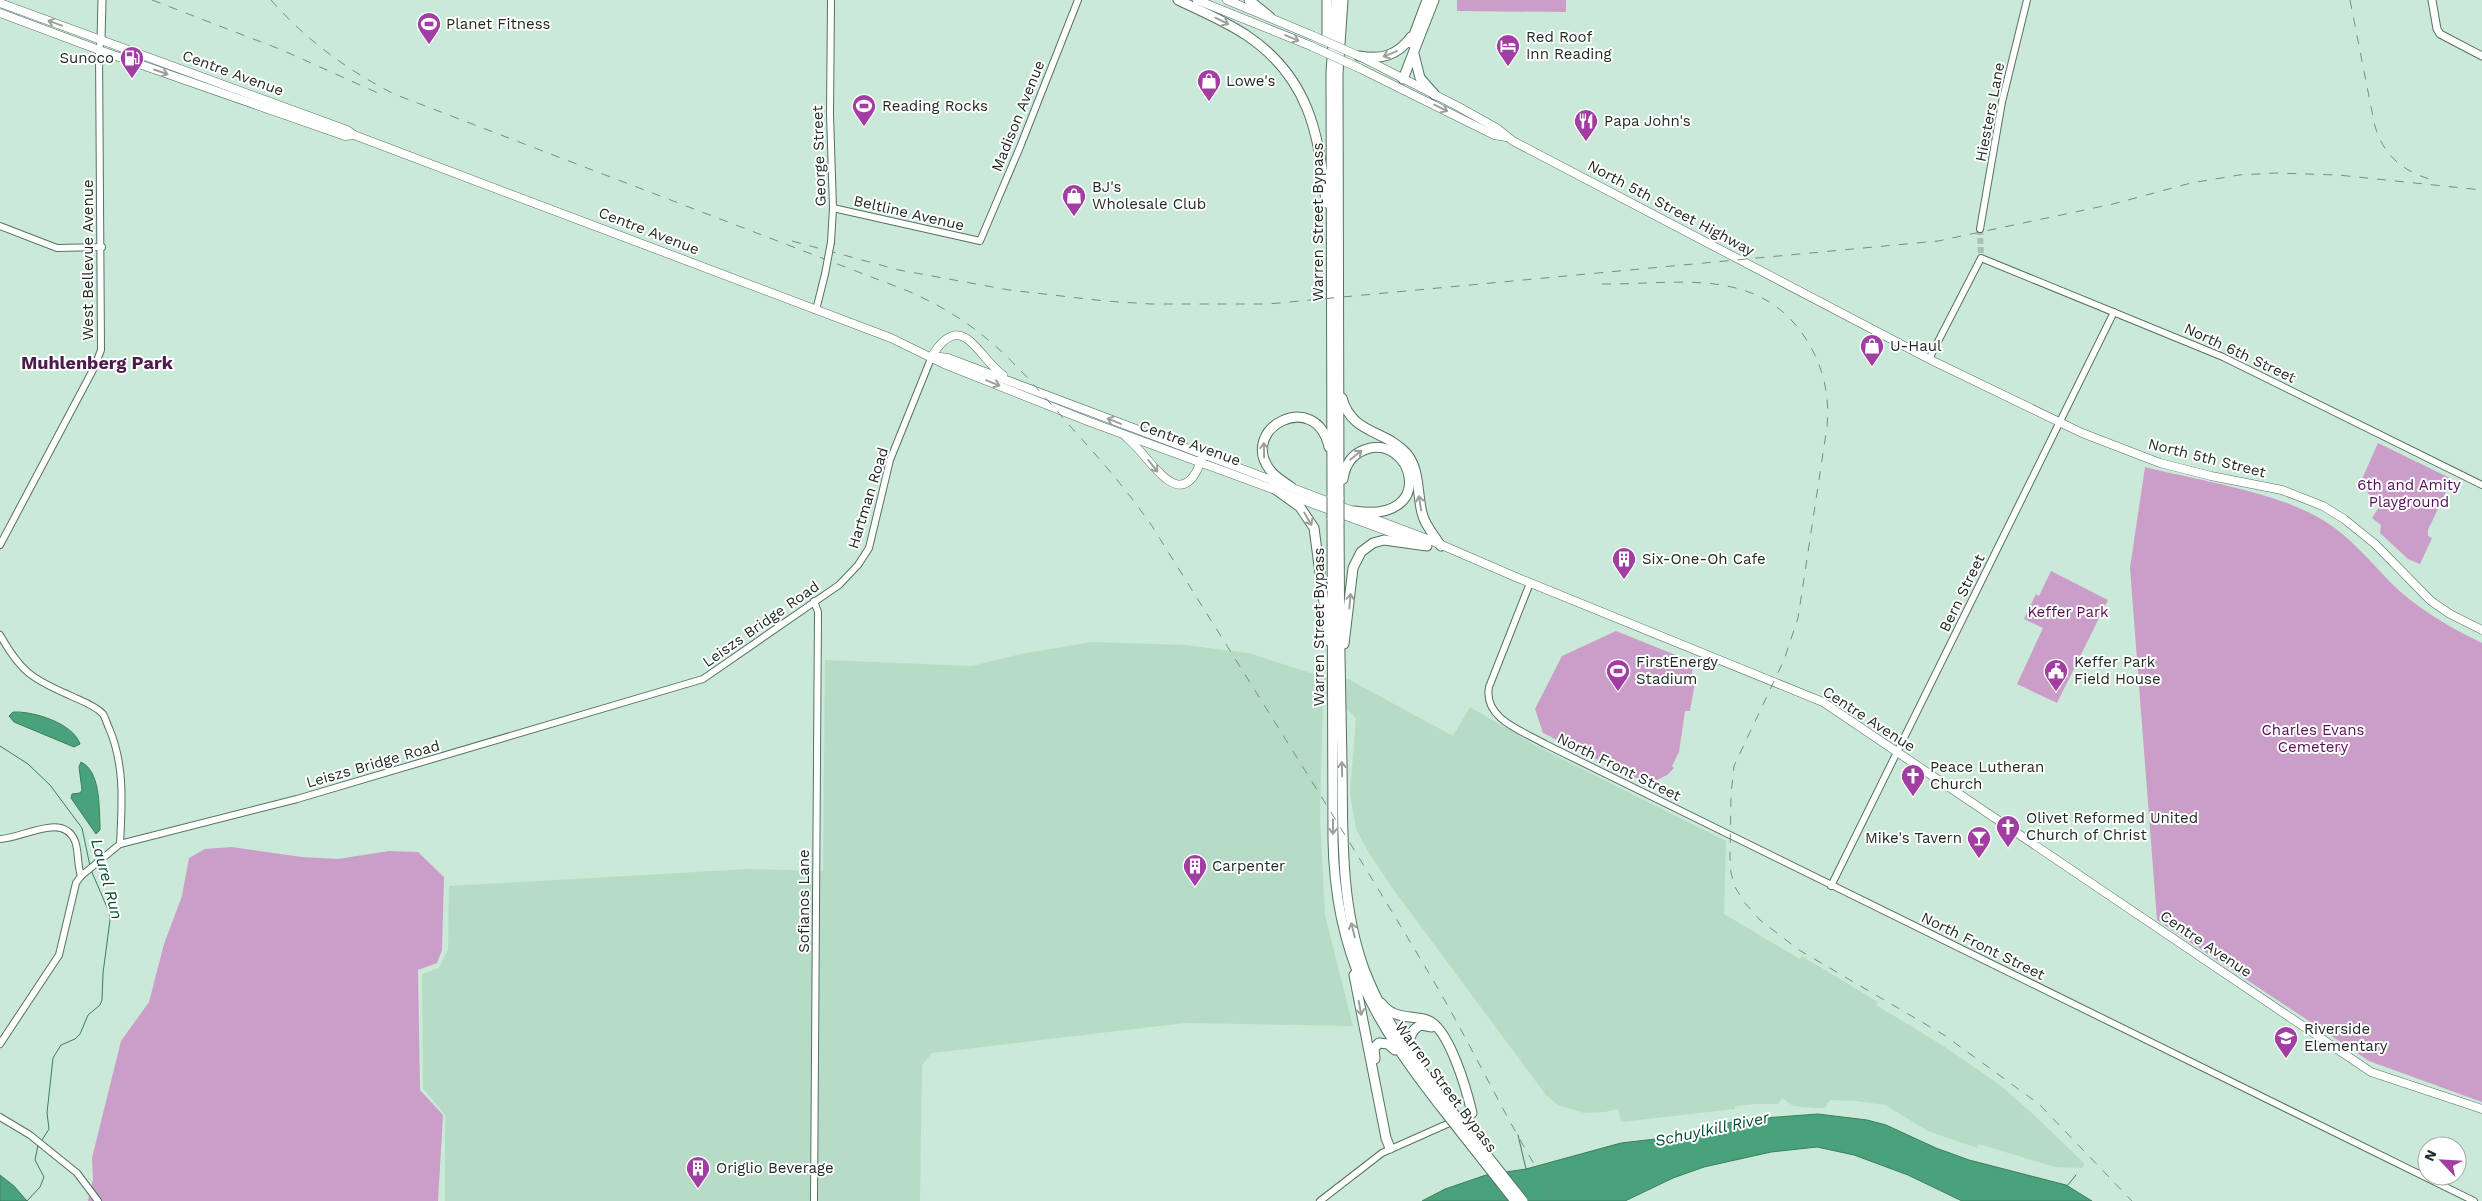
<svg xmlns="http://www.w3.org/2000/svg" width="2482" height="1201" font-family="'Work Sans',sans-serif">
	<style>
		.built { fill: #b6dcc8 }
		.green { fill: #cb9eca }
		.water { fill: #4aa27c; stroke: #3d7e62 }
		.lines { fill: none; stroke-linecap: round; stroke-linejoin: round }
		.stream { stroke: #3d7e62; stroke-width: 1 }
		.tertiary-tunnel { stroke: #a8c3b4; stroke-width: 6; stroke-dasharray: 6 3; stroke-linecap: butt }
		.tertiary-casing { stroke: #567264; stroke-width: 8 }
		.secondary-casing { stroke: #567264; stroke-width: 9 }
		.primary-casing { stroke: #567264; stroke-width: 9 }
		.motorway-casing { stroke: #567264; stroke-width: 11 }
		.tertiary { stroke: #fff; stroke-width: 6 }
		.secondary { stroke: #fff; stroke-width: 7 }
		.primary { stroke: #fff; stroke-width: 8 }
		.motorway { stroke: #fff; stroke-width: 9 }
		.rail { stroke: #778d81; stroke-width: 1; stroke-dasharray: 9 9; stroke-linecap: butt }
		.tertiary-bridge-casing { stroke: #567264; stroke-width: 8; stroke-linecap: butt }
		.primary-bridge-casing { stroke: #567264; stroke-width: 9; stroke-linecap: butt }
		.motorway-bridge-casing { stroke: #567264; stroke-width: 11; stroke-linecap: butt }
		.tertiary-bridge { stroke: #fff; stroke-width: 6 }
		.primary-bridge { stroke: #fff; stroke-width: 8 }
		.motorway-bridge { stroke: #fff; stroke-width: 9 }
		.oneway { stroke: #9ba09d }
		.labels { text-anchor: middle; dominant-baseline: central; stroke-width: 4; stroke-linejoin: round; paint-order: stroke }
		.poi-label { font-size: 15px; fill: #202b25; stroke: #fff; text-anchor: start }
		.street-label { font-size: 15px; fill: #202b25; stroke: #fff }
		.park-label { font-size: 15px; fill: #550e57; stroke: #fff }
		.water-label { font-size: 16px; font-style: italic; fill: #004c32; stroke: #fff }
		.quarter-label { font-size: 18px; font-weight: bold; fill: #4c1b4c; stroke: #fff }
	</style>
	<rect width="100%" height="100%" fill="#cae9d8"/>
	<!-- built -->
	<path class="built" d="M 1092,642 L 1185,645 L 1248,653 L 1317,675 L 1348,679 L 1453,736 L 1470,707 L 1540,748 L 1726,841 L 1724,914 L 1800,959 L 1802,956 L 1878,1002 L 1876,1005 L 1942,1045 L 2000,1085 L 2035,1116 L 2085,1164 L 2082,1168 L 2055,1167 L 1979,1144 L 1977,1148 L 1928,1131 L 1885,1105 L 1855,1101 L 1830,1100 L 1825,1108 L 1815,1108 L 1793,1106 L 1782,1098 L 1778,1104 L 1757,1104 L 1735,1106 L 1735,1109 L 1621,1122 L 1618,1109 L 1605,1112 L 1584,1113 L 1558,1105 L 1546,1095 L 1393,889 L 1367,850 L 1356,829 L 1350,793 L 1356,718 L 1346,708 L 1323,697 L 1320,815 L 1325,915 L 1353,1026 L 1185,1023 L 932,1053 L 922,1065 L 920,1201 L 445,1201 L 445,1115 L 423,1088 L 422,974 L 439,968 L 448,949 L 449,886 L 748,869 L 823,871 L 825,660 L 972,666 L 1021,654 Z"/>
	<!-- green -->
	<g class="green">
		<path d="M 1457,0 L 1566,0 L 1566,12 L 1457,11 Z"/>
		<path d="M 2378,443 L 2452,479 L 2428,530 L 2428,536 L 2432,538 L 2420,564 L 2408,559 L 2380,533 L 2381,525 L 2372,518 L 2379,507 L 2368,493 L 2362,479 Z"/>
		<path d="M 2145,467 C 2200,481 2279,492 2326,522 C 2351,538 2370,561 2390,582 C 2416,608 2449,627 2482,643 L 2482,1102 L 2369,1061 L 2157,920 L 2130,568 Z"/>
		<path d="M 2051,571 L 2108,600 L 2057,703 L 2017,684 L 2043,628 L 2024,619 L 2036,594 L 2039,596 Z"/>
		<path d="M 1616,631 L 1693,662 L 1692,675 L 1696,676 L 1690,711 L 1685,711 L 1679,752 L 1672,766 L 1674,768 L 1667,775 L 1655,781 L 1654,778 L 1635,778 L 1543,733 L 1535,709 L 1562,656 Z"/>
		<path d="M 232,847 L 302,857 L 338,859 L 389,851 L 418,852 L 444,877 L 442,950 L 437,963 L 418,970 L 420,1090 L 443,1115 L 438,1201 L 88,1201 L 93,1179 L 92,1158 L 121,1041 L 149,1002 L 164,944 L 182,896 L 189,858 L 205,849 Z"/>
	</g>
	<!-- water -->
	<g class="water">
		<path d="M 13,712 C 33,711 73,723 80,744 L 74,747 L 14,722 L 9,716 Z"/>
		<path d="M 81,762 C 100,771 99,805 100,824 L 100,830 L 96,834 L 71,798 L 72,794 L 80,793 L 82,790 L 79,767 Z"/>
		<path d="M 1818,1114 L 1867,1120 L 1886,1125 L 1936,1148 L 1969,1160 L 2066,1185 L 2092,1201 L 1962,1201 L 1908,1175 L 1854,1155 L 1817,1147 L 1771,1152 L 1704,1167 L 1673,1178 L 1625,1201 L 1422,1201 L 1445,1189 L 1486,1175 L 1526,1169 L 1621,1143 L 1690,1135 L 1735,1121 L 1751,1119 Z"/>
		<path d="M 0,1175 L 14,1186 L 27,1201 L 0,1201 Z"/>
	</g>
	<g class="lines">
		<!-- stream -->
		<g class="stream">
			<path d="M 0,746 L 28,764 L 50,785 L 82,828 L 90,866"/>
			<path d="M 1518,1135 L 1526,1169"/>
			<path d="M 42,1140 L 49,1129 L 47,1113 L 53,1058 L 61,1045 L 75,1039 L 80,1034 L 88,1015 L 100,1005 L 102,1000 L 103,973 L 110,920 L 109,912 L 91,870"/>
			<path d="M 2067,1186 L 2076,1175"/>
			<path d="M 27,1201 L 40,1187 L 44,1177 L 35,1160 L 38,1145"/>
		</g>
		<!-- tertiary-tunnel -->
		<path class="tertiary-tunnel" d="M 1980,229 L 1981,258"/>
		<!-- tertiary casing -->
		<g class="tertiary-casing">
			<g id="tertiary">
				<path d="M 831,0 L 830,114 L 833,208 L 831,242"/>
				<path d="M 833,208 L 980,241 L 1020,147 L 1078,0"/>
				<path d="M 0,226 L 57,248 L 102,247"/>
				<path d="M 1980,229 L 2002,102 L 2027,0"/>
				<path d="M 816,310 L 825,274"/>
				<path d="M 1929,359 L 1981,258 L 2223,357 L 2482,485"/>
				<path d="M 0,545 L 95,366 L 101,350 L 99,50 L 101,40"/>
				<path d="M 1530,583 L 1489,687 C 1483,719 1523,731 1545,744 L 2474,1201"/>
				<path d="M 0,635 C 20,671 32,679 69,695 C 79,700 95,705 103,714 C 105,717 107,724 109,728 C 125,765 122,804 120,844"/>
				<path d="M 0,839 C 22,839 63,811 75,841 C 79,852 77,864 81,876"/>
				<path d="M 1831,886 L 2114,312"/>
				<path d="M 0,1044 L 59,955 L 76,883 L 81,876 L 120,844 L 297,799 L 703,679 L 839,585 L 858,565 L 869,548 L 890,460 L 932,356"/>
				<path d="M 0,1117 L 30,1135 L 77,1173 L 98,1201"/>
				<path d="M 814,1201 L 818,612 L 814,601"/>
				<path d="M 1320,1201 L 1382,1153 L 1472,1113"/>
			</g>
		</g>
		<!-- secondary casing -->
		<g class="secondary-casing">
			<g id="secondary">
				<path d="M 2432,0 L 2437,29 L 2440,34 L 2482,56"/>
				<path d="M 101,40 L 102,0"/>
			</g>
		</g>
		<!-- primary casing -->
		<g class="primary-casing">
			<g id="primary">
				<path d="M 1197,0 L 1311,46"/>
				<path d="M 1227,0 L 1311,35"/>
				<path d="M 0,3 L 347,130 L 354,135 L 891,338 L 944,364 L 1090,422 L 1417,542"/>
				<path d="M 0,13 L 99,50 L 345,136 L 354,135"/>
				<path d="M 1363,58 L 1459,107 L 1498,129 L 1513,141 L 1933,361 L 2082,433 L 2160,463 L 2211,476 L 2282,490 L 2323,506 L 2344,519 L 2375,544 L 2431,601 L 2450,614 L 2482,630"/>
				<path d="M 1359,68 L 1494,135 L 1506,137"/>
				<path d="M 932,356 L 948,358 L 1430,540 L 1518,578 L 1823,702 L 2371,1072 L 2482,1109"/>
				<path d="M 932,356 C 962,307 978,358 1003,375"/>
				<path d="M 1126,437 C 1150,455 1181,521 1202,458"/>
			</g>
		</g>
		<!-- motorway casing -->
		<g class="motorway-casing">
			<g id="motorway">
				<path d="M 1178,0 C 1201,11 1225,21 1246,35 C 1308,76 1320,134 1326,203"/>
				<path d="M 1249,0 L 1270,17"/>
				<path d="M 1327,0 L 1327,36"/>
				<path d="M 1411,43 L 1427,0"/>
				<path d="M 1414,54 L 1420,78 L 1435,95"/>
				<path d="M 1359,56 C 1381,60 1397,56 1411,37"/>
				<path d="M 1403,79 L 1434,0"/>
				<path d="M 1342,398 C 1352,435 1385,429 1407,454 C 1420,470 1417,493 1422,513 C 1425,526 1434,535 1441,546"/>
				<path d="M 1343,479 C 1345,466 1351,455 1364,450 C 1412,431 1440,524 1354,511"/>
				<path d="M 1272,487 L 1300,507 L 1314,528 L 1329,641"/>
				<path d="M 1291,487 C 1284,482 1275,477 1270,470 C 1238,428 1316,388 1329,447"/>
				<path d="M 1332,497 L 1331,73 L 1336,0"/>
				<path d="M 1339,499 L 1338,73 L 1343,0"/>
				<path d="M 1332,518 L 1333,840 C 1335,957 1375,1023 1445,1112"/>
				<path d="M 1339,521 C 1339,602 1340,682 1342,763 C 1343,832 1340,903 1364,969 C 1384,1022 1417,1065 1451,1110"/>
				<path d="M 1344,644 L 1353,568 L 1361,552 L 1373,543 L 1384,540 L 1427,546"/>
				<path d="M 1354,975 L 1386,1138 L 1390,1148"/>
				<path d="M 1381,1003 C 1394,1020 1410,1015 1427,1020 C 1449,1027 1467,1091 1472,1113"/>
				<path d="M 1412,1055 C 1408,1043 1408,1031 1421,1025 L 1432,1027"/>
				<path d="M 1375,1059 L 1374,1048 L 1379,1043 L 1388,1044 L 1395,1050"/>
			</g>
		</g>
		<!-- tertiary -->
		<use href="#tertiary" class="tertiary"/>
		<!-- secondary -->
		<use href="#secondary" class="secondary"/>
		<!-- primary -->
		<use href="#primary" class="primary"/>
		<!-- motorway -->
		<use href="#motorway" class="motorway"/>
		<!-- rail -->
		<g class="rail">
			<path d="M 152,0 L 282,50 L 378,93"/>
			<path d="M 271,0 C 305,39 347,70 394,94 L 908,291 C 985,325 1016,364 1070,426 C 1099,458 1127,490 1152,526 C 1246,677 1342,827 1433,980 C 1476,1053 1511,1131 1557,1201"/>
			<path d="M 2350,0 L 2374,122 C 2381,153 2402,172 2433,180"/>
			<path d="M 792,241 L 899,270 L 1009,290 L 1105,301 L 1151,304 L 1268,304 L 1938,241 L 2113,204 L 2191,183 L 2239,175 L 2276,173 L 2338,175 L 2482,190"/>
			<path d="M 1602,284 C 1675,285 1756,265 1804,336 C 1823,364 1830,394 1827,427 L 1798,618 L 1784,660 L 1734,766 L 1731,795 L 1730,857 L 1731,873 L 1735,887 L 1744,902 L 1760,920 L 1799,950 L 1944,1035 L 2039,1104 L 2132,1201"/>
		</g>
		<!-- tertiary-bridge casing -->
		<g class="tertiary-bridge-casing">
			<path id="tertiary-bridge" d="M 825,274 L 831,242"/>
		</g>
		<!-- primary-bridge casing -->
		<g class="primary-bridge-casing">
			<g id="primary-bridge">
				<path d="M 1311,35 L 1359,56"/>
				<path d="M 1311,46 L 1359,68"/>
			</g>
		</g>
		<!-- motorway-bridge casing -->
		<g class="motorway-bridge-casing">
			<g id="motorway-bridge">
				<path d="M 1332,518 L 1332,497"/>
				<path d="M 1339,521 L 1339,499"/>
				<path d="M 1451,1110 L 1523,1201"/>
				<path d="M 1445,1112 L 1515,1201"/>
			</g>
		</g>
		<!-- tertiary-bridge -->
		<use href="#tertiary-bridge" class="tertiary-bridge"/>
		<!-- primary-bridge -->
		<use href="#primary-bridge" class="primary-bridge"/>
		<!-- motorway-bridge -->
		<use href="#motorway-bridge" class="motorway-bridge"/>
	</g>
	<!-- one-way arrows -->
	<defs><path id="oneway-shaft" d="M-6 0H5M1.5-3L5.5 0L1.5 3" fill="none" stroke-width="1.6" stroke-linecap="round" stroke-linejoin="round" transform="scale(1.25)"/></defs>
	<g class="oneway">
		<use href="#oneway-shaft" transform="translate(1222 21) rotate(26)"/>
		<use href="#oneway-shaft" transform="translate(55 23) rotate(-160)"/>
		<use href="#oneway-shaft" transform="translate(1292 38) rotate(23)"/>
		<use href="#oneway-shaft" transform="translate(1390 54) rotate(158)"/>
		<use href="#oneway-shaft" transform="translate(161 72) rotate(19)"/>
		<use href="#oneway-shaft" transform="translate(1441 108) rotate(27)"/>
		<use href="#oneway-shaft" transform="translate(993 383) rotate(22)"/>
		<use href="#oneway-shaft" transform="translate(1114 421) rotate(-158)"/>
		<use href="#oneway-shaft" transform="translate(1264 450) rotate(-91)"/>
		<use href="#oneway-shaft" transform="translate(1356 455) rotate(-39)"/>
		<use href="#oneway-shaft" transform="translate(1153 466) rotate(52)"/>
		<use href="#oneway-shaft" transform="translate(1420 503) rotate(-99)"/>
		<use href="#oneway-shaft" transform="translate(1308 519) rotate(60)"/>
		<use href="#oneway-shaft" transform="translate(1350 601) rotate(-85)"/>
		<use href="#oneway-shaft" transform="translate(1342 769) rotate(-91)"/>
		<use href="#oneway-shaft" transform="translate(1333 827) rotate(90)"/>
		<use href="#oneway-shaft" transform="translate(1353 930) rotate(-104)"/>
		<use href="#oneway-shaft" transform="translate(1360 1008) rotate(79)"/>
	</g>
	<!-- icons -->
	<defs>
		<g id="stadium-pin" transform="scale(1.25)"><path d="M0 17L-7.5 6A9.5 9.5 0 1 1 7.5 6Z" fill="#a13da3" stroke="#fff"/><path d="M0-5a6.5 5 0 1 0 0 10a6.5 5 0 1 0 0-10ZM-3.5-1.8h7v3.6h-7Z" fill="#fff"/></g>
		<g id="hotel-pin" transform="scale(1.25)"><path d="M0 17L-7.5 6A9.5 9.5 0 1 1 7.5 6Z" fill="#a13da3" stroke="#fff"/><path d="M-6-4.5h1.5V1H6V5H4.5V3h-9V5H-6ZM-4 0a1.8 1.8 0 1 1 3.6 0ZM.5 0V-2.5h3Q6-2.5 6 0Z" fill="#fff"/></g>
		<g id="fuel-pin" transform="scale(1.25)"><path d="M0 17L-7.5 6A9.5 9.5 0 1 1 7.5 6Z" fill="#a13da3" stroke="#fff"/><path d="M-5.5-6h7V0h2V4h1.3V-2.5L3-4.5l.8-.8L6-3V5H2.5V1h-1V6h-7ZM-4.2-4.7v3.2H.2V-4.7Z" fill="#fff"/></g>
		<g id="shop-pin" transform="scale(1.25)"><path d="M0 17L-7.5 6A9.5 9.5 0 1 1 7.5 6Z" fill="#a13da3" stroke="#fff"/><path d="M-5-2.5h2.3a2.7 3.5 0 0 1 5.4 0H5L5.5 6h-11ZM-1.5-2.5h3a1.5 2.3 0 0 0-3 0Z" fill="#fff"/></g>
		<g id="restaurant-pin" transform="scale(1.25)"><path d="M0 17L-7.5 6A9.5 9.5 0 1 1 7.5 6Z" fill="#a13da3" stroke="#fff"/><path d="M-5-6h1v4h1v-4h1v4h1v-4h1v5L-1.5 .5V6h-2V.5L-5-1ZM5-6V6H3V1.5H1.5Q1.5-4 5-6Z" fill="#fff"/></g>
		<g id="building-pin" transform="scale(1.25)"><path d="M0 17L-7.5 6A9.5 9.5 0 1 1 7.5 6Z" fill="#a13da3" stroke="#fff"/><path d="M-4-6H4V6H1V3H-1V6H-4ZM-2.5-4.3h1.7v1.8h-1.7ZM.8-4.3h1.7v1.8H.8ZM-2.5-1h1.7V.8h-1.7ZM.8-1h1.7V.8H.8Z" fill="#fff"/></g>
		<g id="civic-pin" transform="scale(1.25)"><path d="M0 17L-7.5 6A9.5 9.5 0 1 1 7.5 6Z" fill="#a13da3" stroke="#fff"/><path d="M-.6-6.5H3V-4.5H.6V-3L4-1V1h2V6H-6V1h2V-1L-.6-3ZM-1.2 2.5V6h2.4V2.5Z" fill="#fff"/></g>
		<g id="church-pin" transform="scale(1.25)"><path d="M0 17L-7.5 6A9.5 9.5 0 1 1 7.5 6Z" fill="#a13da3" stroke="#fff"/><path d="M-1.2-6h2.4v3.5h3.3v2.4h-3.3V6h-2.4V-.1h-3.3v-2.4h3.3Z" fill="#fff"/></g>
		<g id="bar-pin" transform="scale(1.25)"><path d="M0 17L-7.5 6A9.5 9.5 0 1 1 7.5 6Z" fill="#a13da3" stroke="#fff"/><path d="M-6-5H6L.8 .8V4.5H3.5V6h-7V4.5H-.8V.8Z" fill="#fff"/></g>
		<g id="school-pin" transform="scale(1.25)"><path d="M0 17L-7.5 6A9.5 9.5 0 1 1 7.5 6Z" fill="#a13da3" stroke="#fff"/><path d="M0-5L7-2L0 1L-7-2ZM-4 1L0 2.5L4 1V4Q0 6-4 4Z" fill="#fff"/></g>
	</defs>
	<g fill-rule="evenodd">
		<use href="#stadium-pin" x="429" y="24"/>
		<use href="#hotel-pin" x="1508" y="46"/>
		<use href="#fuel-pin" x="132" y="58"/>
		<use href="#shop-pin" x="1209" y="81"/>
		<use href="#stadium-pin" x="864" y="106"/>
		<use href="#restaurant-pin" x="1586" y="121"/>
		<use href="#shop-pin" x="1074" y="196"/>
		<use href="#shop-pin" x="1872" y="346"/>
		<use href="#building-pin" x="1624" y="559"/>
		<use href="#stadium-pin" x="1618" y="671"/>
		<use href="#civic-pin" x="2056" y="671"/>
		<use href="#church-pin" x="1913" y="776"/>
		<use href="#church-pin" x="2008" y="827"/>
		<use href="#bar-pin" x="1979" y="838"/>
		<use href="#building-pin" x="1195" y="866"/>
		<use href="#school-pin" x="2286" y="1038"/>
		<use href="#building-pin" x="698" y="1168"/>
	</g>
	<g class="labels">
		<!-- poi labels -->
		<g class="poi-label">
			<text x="446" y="24">Planet Fitness</text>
			<text x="1526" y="37">Red Roof<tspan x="1526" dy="17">Inn Reading</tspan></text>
			<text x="114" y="58" text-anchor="end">Sunoco</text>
			<text x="1226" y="81">Lowe's</text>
			<text x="882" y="106">Reading Rocks</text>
			<text x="1604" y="121">Papa John's</text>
			<text x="1092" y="187">BJ's<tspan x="1092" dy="17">Wholesale Club</tspan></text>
			<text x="1890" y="346">U-Haul</text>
			<text x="1642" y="559">Six-One-Oh Cafe</text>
			<text x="1636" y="662">FirstEnergy<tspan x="1636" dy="17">Stadium</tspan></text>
			<text x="2074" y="662">Keffer Park<tspan x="2074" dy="17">Field House</tspan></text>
			<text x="1930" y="767">Peace Lutheran<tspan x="1930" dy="17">Church</tspan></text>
			<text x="2026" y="818">Olivet Reformed United<tspan x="2026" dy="17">Church of Christ</tspan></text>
			<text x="1962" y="838" text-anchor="end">Mike's Tavern</text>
			<text x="1212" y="866">Carpenter</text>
			<text x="2304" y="1029">Riverside<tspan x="2304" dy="17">Elementary</tspan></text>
			<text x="716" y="1168">Origlio Beverage</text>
		</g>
		<!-- street labels -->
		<g class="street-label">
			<text transform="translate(233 73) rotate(20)">Centre Avenue</text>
			<text transform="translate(1990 112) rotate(-79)">Hiesters Lane</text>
			<text transform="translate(1018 116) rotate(-68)">Madison Avenue</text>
			<text transform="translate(819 156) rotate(-92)">George Street</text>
			<text transform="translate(1671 208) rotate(28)">North 5th Street Highway</text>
			<text transform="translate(909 213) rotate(13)">Beltline Avenue</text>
			<text transform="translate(1318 222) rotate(-90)">Warren Street Bypass</text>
			<text transform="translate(649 231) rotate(21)">Centre Avenue</text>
			<text transform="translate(88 260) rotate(-90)">West Bellevue Avenue</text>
			<text transform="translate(2240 353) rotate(25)">North 6th Street</text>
			<text transform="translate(1190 443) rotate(20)">Centre Avenue</text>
			<text transform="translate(2207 458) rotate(14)">North 5th Street</text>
			<text transform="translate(868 498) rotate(-73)">Hartman Road</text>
			<text transform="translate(1962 593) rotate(-64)">Bern Street</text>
			<text transform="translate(761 624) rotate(-35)">Leiszs Bridge Road</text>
			<text transform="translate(1319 627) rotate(-90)">Warren Street Bypass</text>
			<text transform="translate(1869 719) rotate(33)">Centre Avenue</text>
			<text transform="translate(373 764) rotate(-16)">Leiszs Bridge Road</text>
			<text transform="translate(1619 767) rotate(26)">North Front Street</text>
			<text transform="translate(804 901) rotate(-90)">Sofianos Lane</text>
			<text transform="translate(2206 944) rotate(34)">Centre Avenue</text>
			<text transform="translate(1983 946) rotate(26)">North Front Street</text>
			<text transform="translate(1446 1087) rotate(53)">Warren Street Bypass</text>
		</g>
		<!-- park labels -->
		<g class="park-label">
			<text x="2409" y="485">6th and Amity<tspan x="2409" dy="17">Playground</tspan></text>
			<text x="2068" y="612">Keffer Park</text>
			<text x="2313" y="730">Charles Evans<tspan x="2313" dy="17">Cemetery</tspan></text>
		</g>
		<!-- water labels -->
		<g class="water-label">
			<text transform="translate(107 879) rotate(75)">Laurel Run</text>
			<text transform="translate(1712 1129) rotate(-12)">Schuylkill River</text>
		</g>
		<!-- quarter labels -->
		<g class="quarter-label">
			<text x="97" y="362">Muhlenberg Park</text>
		</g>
	</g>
	<!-- north arrow -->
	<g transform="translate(2442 1161) rotate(295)"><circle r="24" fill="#ffffff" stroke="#a6aaa8"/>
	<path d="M0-4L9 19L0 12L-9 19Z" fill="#a13da3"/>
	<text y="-8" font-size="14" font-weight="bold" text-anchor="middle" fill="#202b25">N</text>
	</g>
</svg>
